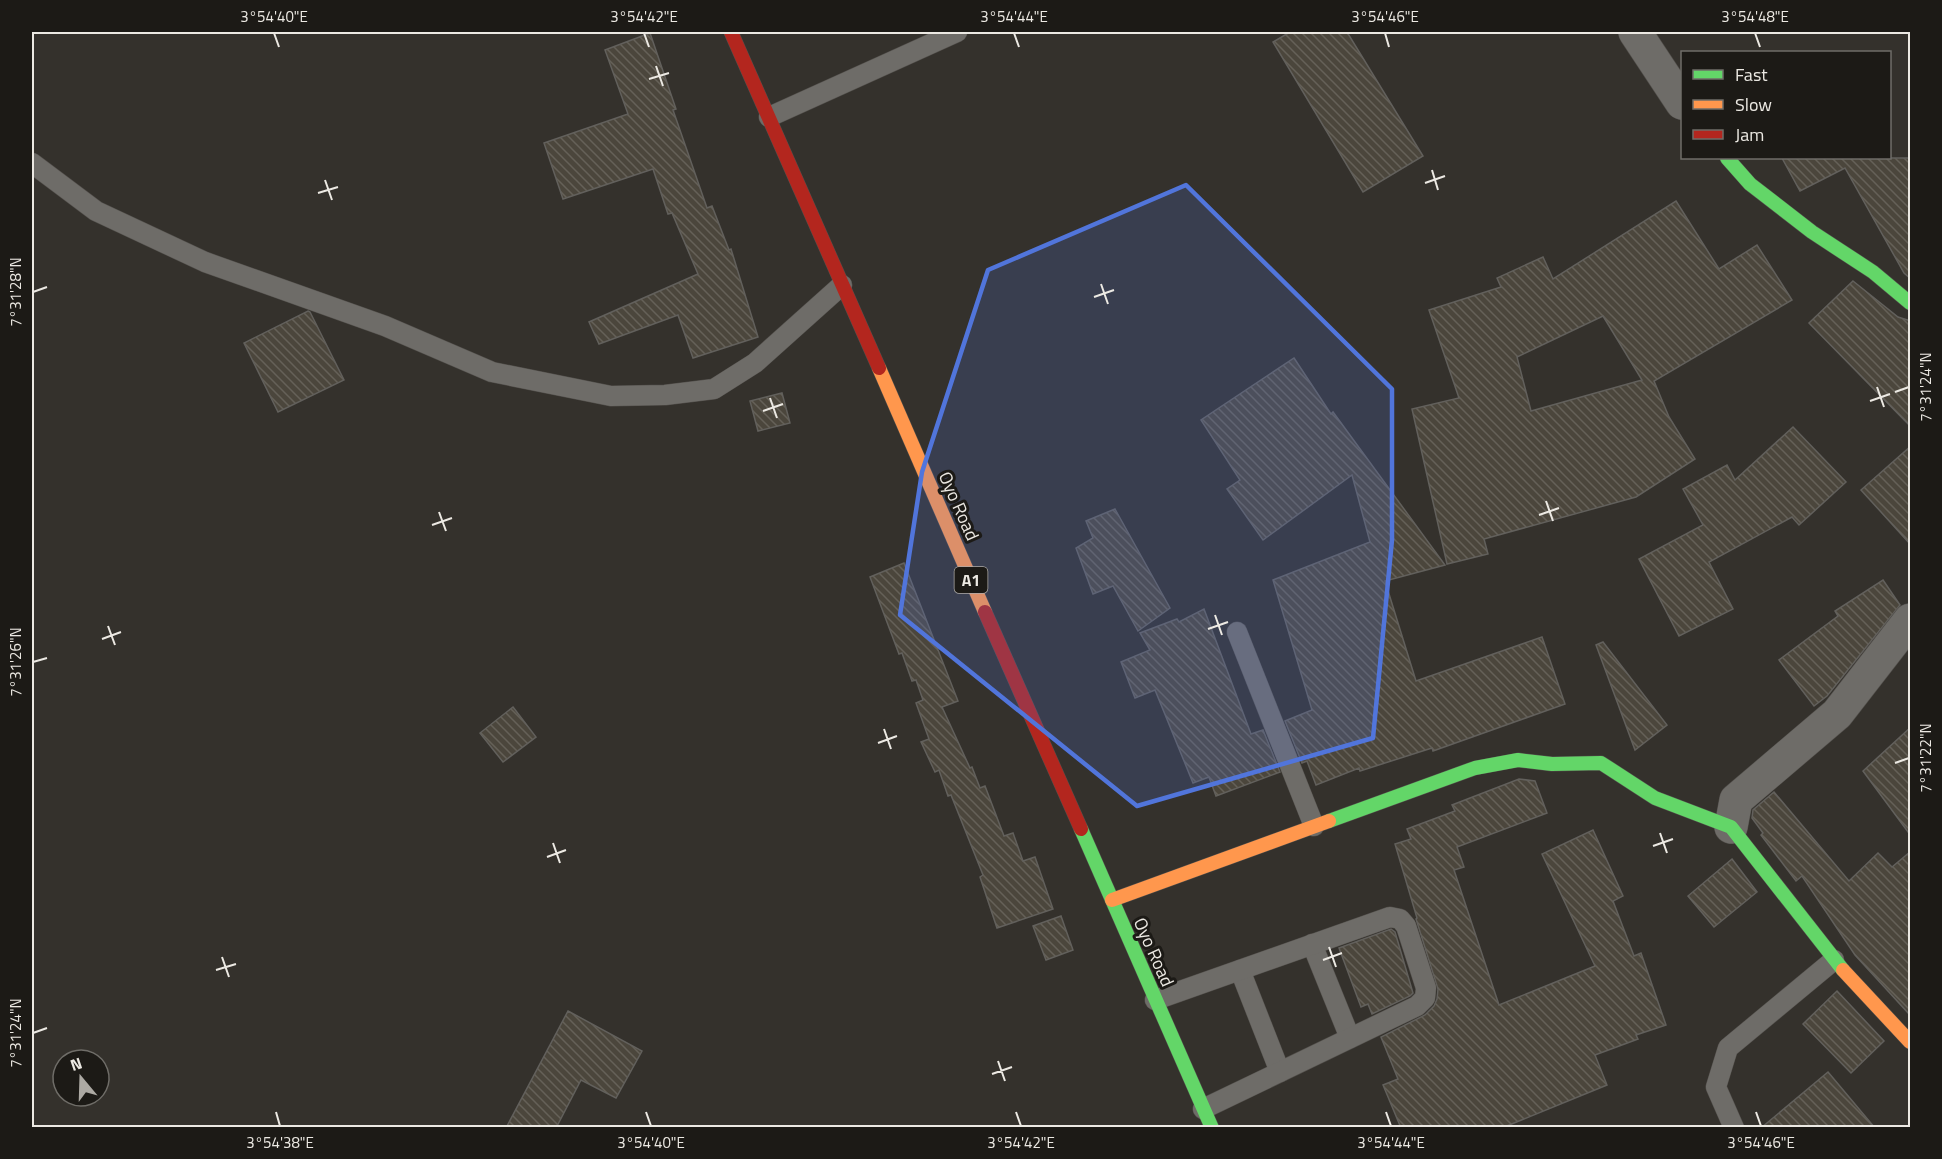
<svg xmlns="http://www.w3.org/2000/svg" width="1942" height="1159" font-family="'Titillium Web',sans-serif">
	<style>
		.building { fill: url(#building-back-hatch); stroke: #62605c; stroke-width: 1.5; fill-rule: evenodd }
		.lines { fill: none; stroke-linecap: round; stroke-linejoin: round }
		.lane-casing { stroke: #524f4b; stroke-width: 21 }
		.street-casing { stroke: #524f4b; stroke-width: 34 }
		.fast-casing { stroke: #524f4b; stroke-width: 15 }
		.slow-casing { stroke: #524f4b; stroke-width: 15 }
		.jam-casing { stroke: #524f4b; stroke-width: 15 }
		.lane { stroke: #6e6c68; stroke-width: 20 }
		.street { stroke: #6e6c68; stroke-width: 33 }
		.fast { stroke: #63d668; stroke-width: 14 }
		.slow { stroke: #ff974d; stroke-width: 14 }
		.jam { stroke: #b3261e; stroke-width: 14 }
		.marked { fill: #5175db; fill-opacity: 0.2; stroke: #5175db; stroke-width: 4.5; stroke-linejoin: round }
		.ticks { fill: none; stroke: #ece9e3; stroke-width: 2 }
		.labels { text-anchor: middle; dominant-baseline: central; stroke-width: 6; stroke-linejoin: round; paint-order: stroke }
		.shield { fill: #1c1a16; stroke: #aeaba6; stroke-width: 1.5 }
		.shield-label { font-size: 16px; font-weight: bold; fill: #ece9e3 }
		.street-label { font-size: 18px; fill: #ece9e3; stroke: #1c1a16 }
		.neatline { fill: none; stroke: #ece9e3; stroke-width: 2 }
		.ticks-label { font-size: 15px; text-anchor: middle; fill: #ece9e3 }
	</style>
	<defs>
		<pattern id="building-back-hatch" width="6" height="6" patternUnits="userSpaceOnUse" patternTransform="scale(1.5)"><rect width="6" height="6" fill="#4b463c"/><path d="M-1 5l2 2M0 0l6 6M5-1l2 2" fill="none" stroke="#656158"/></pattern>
	</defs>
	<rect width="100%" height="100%" fill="#34312c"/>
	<!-- building -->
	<g class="building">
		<path d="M 1290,32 L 1347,32 L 1423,156 L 1363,192 L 1273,42 Z"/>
		<path d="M 650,33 L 676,109 L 673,110 L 707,208 L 712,206 L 729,250 L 731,249 L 758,337 L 693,358 L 678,315 L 599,344 L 589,322 L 698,274 L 672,213 L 668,214 L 653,169 L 563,199 L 544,143 L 628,114 L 605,50 Z"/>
		<path d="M 1782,158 L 1911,158 L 1911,279 L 1904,273 L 1845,168 L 1800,191 Z"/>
		<path d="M 1676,201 L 1719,269 L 1757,245 L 1792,300 L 1654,381 L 1669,417 L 1695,459 L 1636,497 L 1484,539 L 1488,554 L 1447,564 L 1412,409 L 1459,398 L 1429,310 L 1501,287 L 1497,278 L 1543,257 L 1553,279 ZM 1603,316 L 1642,380 L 1531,411 L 1517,357 Z"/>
		<path d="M 1853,281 L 1898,317 L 1911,321 L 1911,427 L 1809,323 Z"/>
		<path d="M 308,311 L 310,312 L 344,380 L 278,412 L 244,343 Z"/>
		<path d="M 1294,358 L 1331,414 L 1333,412 L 1445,565 L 1385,581 L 1416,681 L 1542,637 L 1565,704 L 1433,751 L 1432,748 L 1360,771 L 1359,768 L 1316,785 L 1307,761 L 1302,763 L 1285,721 L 1312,710 L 1273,580 L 1370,542 L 1352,475 L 1263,540 L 1227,489 L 1240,480 L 1201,420 Z"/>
		<path d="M 782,393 L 790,423 L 758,431 L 750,401 Z"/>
		<path d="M 1793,427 L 1846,482 L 1799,525 L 1792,517 L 1709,562 L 1733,609 L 1679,636 L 1639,559 L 1703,525 L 1683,489 L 1727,465 L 1735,480 Z"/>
		<path d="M 1911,446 L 1911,545 L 1861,490 Z"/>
		<path d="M 1115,509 L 1170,608 L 1138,631 L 1113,586 L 1093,594 L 1076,548 L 1093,538 L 1086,521 Z"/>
		<path d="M 904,563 L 958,701 L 942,707 L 970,768 L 972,767 L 980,788 L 985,786 L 1004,836 L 1013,833 L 1023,861 L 1035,857 L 1053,909 L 997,928 L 980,877 L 983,875 L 951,795 L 948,796 L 939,770 L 935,772 L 921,742 L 929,739 L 916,703 L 923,700 L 916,680 L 912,681 L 902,653 L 899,654 L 870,577 Z"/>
		<path d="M 1883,580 L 1900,605 L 1827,696 L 1814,706 L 1779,660 L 1838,616 L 1835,611 Z"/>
		<path d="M 1204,609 L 1251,734 L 1263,730 L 1280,772 L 1216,796 L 1209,777 L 1193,783 L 1155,690 L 1135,698 L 1121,662 L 1150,650 L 1140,633 L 1177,619 L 1179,622 Z"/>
		<path d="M 1603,642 L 1667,725 L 1635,750 L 1596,645 Z"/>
		<path d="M 513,707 L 536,737 L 503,762 L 480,733 Z"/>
		<path d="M 1911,727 L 1911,836 L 1863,771 Z"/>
		<path d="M 1519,779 L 1535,781 L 1547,813 L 1457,847 L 1464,867 L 1454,870 L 1499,1005 L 1595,966 L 1542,854 L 1593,830 L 1623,896 L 1613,901 L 1634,956 L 1641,953 L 1666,1025 L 1636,1035 L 1638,1039 L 1595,1055 L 1607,1085 L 1502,1128 L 1401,1128 L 1383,1085 L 1398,1079 L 1381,1037 L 1425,1015 L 1434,1006 L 1437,999 L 1438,989 L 1416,919 L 1417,918 L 1395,844 L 1411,839 L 1407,829 L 1455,811 L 1452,805 Z"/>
		<path d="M 1774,792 L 1849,881 L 1878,853 L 1892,867 L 1911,851 L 1910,1015 L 1855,955 L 1802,876 L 1796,881 L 1761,835 L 1763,833 L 1752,818 L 1753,810 Z"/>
		<path d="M 1732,859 L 1757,892 L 1714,927 L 1688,896 Z"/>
		<path d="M 1061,916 L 1073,950 L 1046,960 L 1033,926 Z"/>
		<path d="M 1391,929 L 1395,932 L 1413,993 L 1410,996 L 1372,1014 L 1368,1004 L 1361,1007 L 1339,948 Z"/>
		<path d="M 1837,991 L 1884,1041 L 1851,1073 L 1803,1024 Z"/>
		<path d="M 568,1011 L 642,1051 L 616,1098 L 581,1080 L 556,1128 L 506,1128 Z"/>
		<path d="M 1828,1072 L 1875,1128 L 1761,1128 Z"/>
	</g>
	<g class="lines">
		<!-- lane casing -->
		<g class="lane-casing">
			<g id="lane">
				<path d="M 769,117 L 957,32"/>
				<path d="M 32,163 L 96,211 L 205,262 L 385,326 L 492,372 L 611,396 L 665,395 L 714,389 L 755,363 L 842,285"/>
				<path d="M 1237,632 L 1314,826"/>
				<path d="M 1312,944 L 1350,1038"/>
				<path d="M 1240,970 L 1280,1072"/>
				<path d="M 1155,1000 L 1390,917 L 1400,919 L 1406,926 L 1426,988 L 1425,998 L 1417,1006 L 1203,1109"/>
				<path d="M 1734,1128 L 1716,1087 L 1728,1048 L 1834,960"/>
			</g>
		</g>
		<!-- street casing -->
		<g class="street-casing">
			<g id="street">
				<path d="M 1635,32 L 1682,103"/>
				<path d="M 1731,827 L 1736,800 L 1837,714 L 1910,620"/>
			</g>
		</g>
		<!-- fast casing -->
		<g class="fast-casing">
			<g id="fast">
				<path d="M 1727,158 L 1750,184 L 1812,232 L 1873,272 L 1910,303"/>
				<path d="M 1329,821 L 1475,768 L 1518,760 L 1552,764 L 1601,763 L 1655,798 L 1731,827 L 1843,970"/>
				<path d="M 1081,829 L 1212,1128"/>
			</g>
		</g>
		<!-- slow casing -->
		<g class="slow-casing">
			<g id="slow">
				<path d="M 879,368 L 985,612"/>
				<path d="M 1112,900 L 1329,821"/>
				<path d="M 1843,970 L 1910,1042"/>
			</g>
		</g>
		<!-- jam casing -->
		<g class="jam-casing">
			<g id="jam">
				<path d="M 731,32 L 879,368"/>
				<path d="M 985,612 L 1081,829"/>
			</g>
		</g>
		<!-- lane -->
		<use href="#lane" class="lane"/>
		<!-- street -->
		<use href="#street" class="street"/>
		<!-- fast -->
		<use href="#fast" class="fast"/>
		<!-- slow -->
		<use href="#slow" class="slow"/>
		<!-- jam -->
		<use href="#jam" class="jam"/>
	</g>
	<!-- marked area -->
	<path class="marked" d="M 1186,185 L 1392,389 L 1392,540 L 1373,738 L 1137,806 L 900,615 L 922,472 L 988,270 Z"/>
	<!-- ticks -->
	<path class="ticks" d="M 274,33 L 279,47M 644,33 L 649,47M 1014,33 L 1019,47M 1385,33 L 1389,47M 1755,33 L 1760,47M 656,66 L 663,86M 649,79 L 669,73M 1432,170 L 1438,190M 325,180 L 332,200M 1425,183 L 1445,176M 318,193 L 338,187M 1101,284 L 1108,304M 33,292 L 47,287M 1094,297 L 1114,290M 1877,387 L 1884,407M 1895,392 L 1909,387M 770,398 L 777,418M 1870,401 L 1890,394M 763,411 L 783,404M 1546,501 L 1553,521M 439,512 L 446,531M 1539,515 L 1559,508M 432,525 L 452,518M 1215,615 L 1222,635M 108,626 L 115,645M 1208,629 L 1228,622M 102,639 L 121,632M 33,662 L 47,658M 884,729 L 891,749M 878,743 L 897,736M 1895,763 L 1909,758M 1660,833 L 1667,853M 553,843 L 560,863M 1653,846 L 1673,839M 547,857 L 566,850M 1329,947 L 1336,967M 222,957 L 229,977M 1323,960 L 1342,953M 216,970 L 236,964M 33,1033 L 47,1028M 998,1061 L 1005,1081M 992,1074 L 1012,1067M 276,1112 L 280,1126M 646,1112 L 651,1126M 1016,1112 L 1021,1126M 1386,1112 L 1391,1126M 1756,1112 L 1761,1126"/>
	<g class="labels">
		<!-- shield labels -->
		<rect class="shield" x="954.5" y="567" width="33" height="26" rx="4.5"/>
		<g class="shield-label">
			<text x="971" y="580">A1</text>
		</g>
		<!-- street labels -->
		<g class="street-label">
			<text transform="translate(959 506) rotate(66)">Oyo Road</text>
			<text transform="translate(1154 952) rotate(66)">Oyo Road</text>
		</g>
	</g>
	<!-- border -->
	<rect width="1942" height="1159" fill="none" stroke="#1c1a16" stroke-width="66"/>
	<!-- legend -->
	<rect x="1681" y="51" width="210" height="108" fill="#1c1a16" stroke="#6f6d68" stroke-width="1.5"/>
	<rect x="1693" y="70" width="30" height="9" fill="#63d668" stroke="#6f6d68" stroke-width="1.5"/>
	<text x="1735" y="81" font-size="18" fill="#ece9e3">Fast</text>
	<rect x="1693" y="100" width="30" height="9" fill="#ff974d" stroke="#6f6d68" stroke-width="1.5"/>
	<text x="1735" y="111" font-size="18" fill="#ece9e3">Slow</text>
	<rect x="1693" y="130" width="30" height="9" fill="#b3261e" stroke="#6f6d68" stroke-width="1.5"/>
	<text x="1735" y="141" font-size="18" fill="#ece9e3">Jam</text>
	<!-- north arrow -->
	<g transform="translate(81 1078) rotate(341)"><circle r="28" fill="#1c1a16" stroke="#6f6d68" stroke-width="1.5"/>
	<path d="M0-4.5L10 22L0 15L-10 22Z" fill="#aca9a3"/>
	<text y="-9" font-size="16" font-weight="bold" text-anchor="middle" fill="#ece9e3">N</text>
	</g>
	<rect x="33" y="33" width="1876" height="1093" class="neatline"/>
	<g class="ticks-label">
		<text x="274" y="22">3°54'40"E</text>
		<text x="644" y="22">3°54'42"E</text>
		<text x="1014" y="22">3°54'44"E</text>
		<text x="1385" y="22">3°54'46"E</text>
		<text x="1755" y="22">3°54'48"E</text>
		<text transform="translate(16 292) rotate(-90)" y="5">7°31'28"N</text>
		<text transform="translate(1926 387) rotate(-90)" y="5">7°31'24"N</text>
		<text transform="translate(16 662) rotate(-90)" y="5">7°31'26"N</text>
		<text transform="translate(1926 758) rotate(-90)" y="5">7°31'22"N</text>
		<text transform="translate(16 1033) rotate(-90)" y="5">7°31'24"N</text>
		<text x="280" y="1148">3°54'38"E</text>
		<text x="651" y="1148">3°54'40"E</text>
		<text x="1021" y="1148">3°54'42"E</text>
		<text x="1391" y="1148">3°54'44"E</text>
		<text x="1761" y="1148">3°54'46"E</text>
	</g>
</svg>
